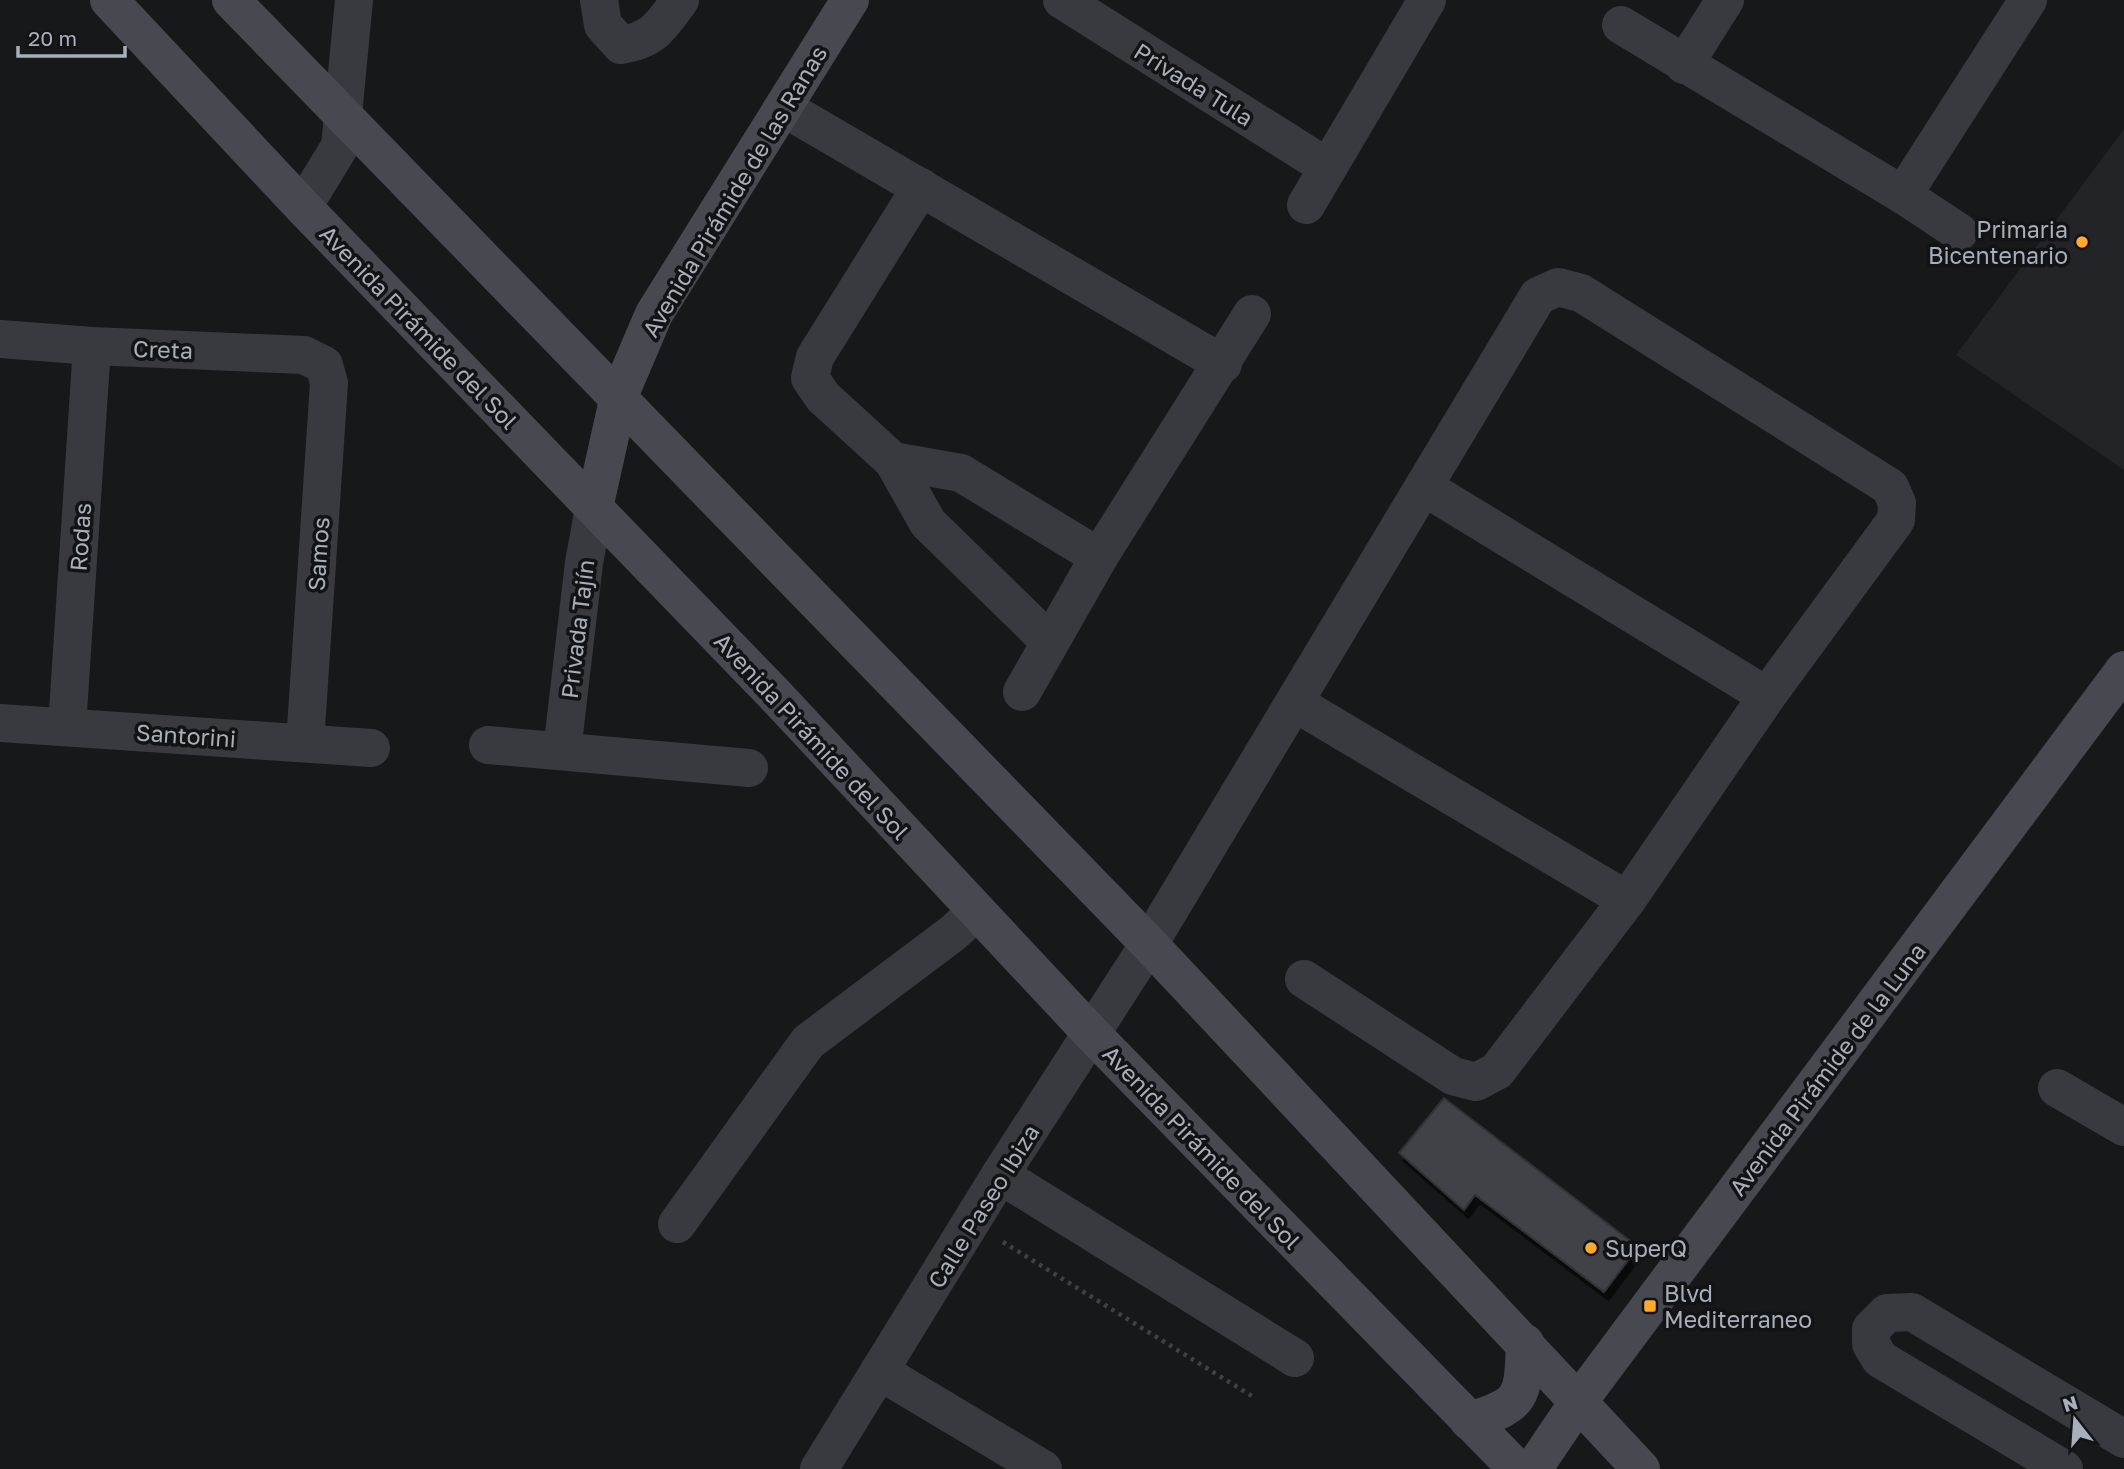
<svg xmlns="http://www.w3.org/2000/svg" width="2124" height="1469" font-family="'Golos Text',sans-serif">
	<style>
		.built { fill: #232427 }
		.building { fill: #414347; stroke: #313236; stroke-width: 2; filter: url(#shadow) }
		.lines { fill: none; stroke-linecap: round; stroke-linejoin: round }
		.path { stroke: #3e4146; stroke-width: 4.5; stroke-dasharray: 3.5 5; stroke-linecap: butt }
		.street { stroke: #383a3f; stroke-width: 38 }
		.secondary { stroke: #464950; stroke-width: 38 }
		.poi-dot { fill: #ffaa2a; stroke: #121315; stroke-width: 2.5 }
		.labels { text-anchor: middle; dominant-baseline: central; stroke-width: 7; stroke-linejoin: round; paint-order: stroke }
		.street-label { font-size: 23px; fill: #a8afbb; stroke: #121315 }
		.poi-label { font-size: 23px; fill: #a8afbb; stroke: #121315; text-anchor: start }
	</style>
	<defs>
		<filter id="shadow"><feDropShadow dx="4.5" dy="8" stdDeviation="0" flood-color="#0009"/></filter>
	</defs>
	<rect width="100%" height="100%" fill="#17181a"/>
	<!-- built -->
	<path class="built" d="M 2124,129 L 2124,470 L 1956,355 Z"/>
	<!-- building -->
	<path class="building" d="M 1444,1098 L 1638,1247 L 1604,1292 L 1475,1195 L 1464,1210 L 1399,1153 Z"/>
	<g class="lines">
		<!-- path -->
		<path class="path" d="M 1003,1242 L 1255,1398"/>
		<!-- street -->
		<g class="street">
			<path d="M 599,0 L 603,25 L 621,45 C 654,40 661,26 680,0"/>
			<path d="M 1062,0 L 1327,167"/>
			<path d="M 1621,25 L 1903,195 L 1959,232"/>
			<path d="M 1684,65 L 1725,0"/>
			<path d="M 784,108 L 1223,364"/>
			<path d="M 921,187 L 815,357 L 810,378 L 823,397 L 893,461 L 928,523 L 1050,642"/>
			<path d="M 1903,195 L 2028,0"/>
			<path d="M 1306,205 L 1427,0"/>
			<path d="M 303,207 L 340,146 L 354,0"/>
			<path d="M 0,339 L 92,346 L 304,355 L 324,365 L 329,383 L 305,743"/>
			<path d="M 893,461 L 961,473 L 1099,557"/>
			<path d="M 1424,487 L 1767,696"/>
			<path d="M 1022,692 L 1099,557 L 1252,314"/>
			<path d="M 1295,703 L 1627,900"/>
			<path d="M 0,723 L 371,748"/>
			<path d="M 67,727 L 92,346"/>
			<path d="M 488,745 L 749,768"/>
			<path d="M 562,751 L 584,563 L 594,508"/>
			<path d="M 2057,1088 L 2124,1127"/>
			<path d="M 1000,1175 L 1295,1358"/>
			<path d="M 677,1224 L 808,1042 L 953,933 L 976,912"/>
			<path d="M 879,1371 L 1043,1469"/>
			<path d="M 819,1469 L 1000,1175 L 1149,944 L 1538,296 L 1558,287 L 1581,293 L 1890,487 L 1897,503 L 1896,520 L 1767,696 L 1627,900 L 1497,1071 L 1476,1082 L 1453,1076 L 1304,979"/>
			<path d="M 2064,1469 L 1880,1359 L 1871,1344 L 1871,1329 L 1887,1313 L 1912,1312 L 2124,1439"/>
		</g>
		<!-- secondary -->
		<g class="secondary">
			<path d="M 109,0 L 303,207 L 776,696 L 1092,1034 L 1517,1469"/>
			<path d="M 231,0 L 1149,944 L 1641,1469"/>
			<path d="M 594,508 L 619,396 L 654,314 L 850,0"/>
			<path d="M 1469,1421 C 1523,1405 1523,1398 1525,1343"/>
			<path d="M 1533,1469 L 1579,1401 L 2124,670"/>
		</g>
	</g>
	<!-- markers -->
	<g class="poi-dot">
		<circle cx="2082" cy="242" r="7"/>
		<circle cx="1591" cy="1248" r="7"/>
		<rect x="1643" y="1299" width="14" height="14" rx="3.5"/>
	</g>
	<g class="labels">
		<!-- street labels -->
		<g class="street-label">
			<text transform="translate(1194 84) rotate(32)">Privada Tula</text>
			<text transform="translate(734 191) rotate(-59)">Avenida Pirámide de las Ranas</text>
			<text transform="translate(419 327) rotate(46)">Avenida Pirámide del Sol</text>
			<text transform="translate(163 349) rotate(2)">Creta</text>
			<text transform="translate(80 537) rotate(-86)">Rodas</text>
			<text transform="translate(318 554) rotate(-86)">Samos</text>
			<text transform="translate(577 629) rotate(-83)">Privada Tajín</text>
			<text transform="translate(186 735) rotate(4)">Santorini</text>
			<text transform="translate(812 736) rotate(47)">Avenida Pirámide del Sol</text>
			<text transform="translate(1827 1069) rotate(-53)">Avenida Pirámide de la Luna</text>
			<text transform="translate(1202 1147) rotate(46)">Avenida Pirámide del Sol</text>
			<text transform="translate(983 1206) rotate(-58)">Calle Paseo Ibiza</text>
		</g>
		<!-- poi labels -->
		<g class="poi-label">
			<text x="2068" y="229" text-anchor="end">Primaria<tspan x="2068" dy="26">Bicentenario</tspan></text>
			<text x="1605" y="1248">SuperQ</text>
			<text x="1664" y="1293">Blvd<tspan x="1664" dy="26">Mediterraneo</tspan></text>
		</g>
	</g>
	<!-- north arrow -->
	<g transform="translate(2075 1420) rotate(343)" stroke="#121315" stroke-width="5" paint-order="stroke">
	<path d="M0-5L12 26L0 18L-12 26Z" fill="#a8afbb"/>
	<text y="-10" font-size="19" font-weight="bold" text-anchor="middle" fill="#a8afbb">N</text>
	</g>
	<!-- scale -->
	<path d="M18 46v10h107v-10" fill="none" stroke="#a8afbb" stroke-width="3.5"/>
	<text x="28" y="46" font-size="21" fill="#a8afbb" stroke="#121315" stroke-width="5" paint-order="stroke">20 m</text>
</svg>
